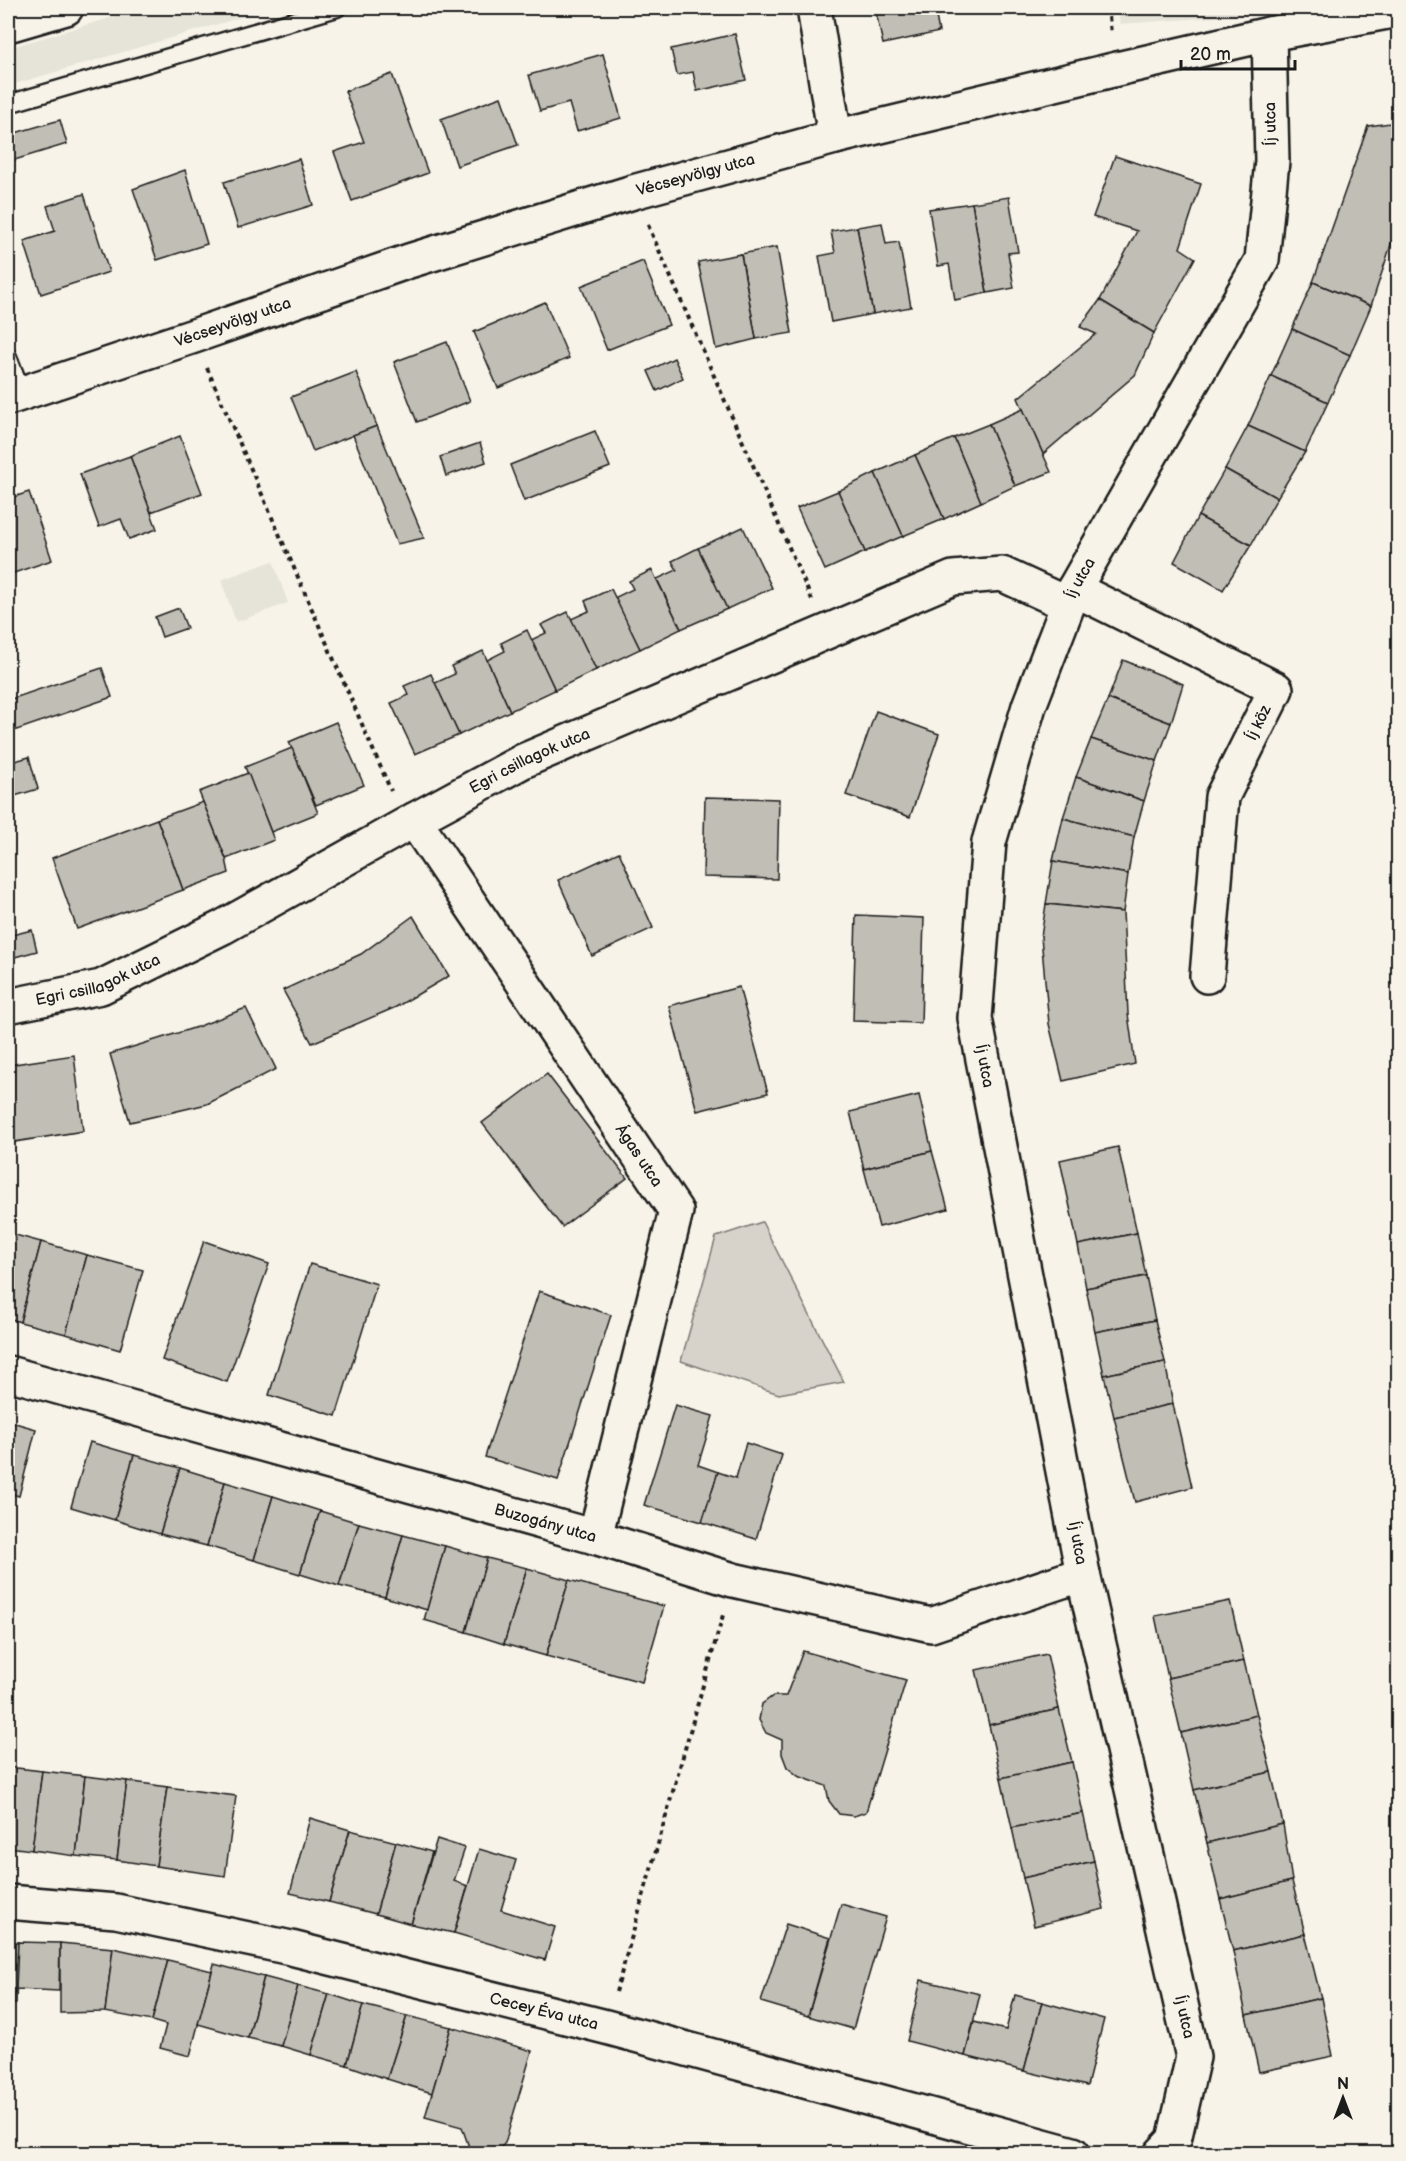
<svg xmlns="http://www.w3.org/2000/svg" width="1406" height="2161" font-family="'Balsamiq Sans',sans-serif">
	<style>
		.built { fill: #e6e3d9 }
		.green { fill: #d7d3cb; stroke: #7a7874; stroke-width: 1.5 }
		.building { fill: #c0beb5; stroke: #1c1c1c; stroke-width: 1.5 }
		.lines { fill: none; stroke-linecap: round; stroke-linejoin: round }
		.service-casing { stroke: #1c1c1c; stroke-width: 21 }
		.minor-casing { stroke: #1c1c1c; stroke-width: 38 }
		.secondary-casing { stroke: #1c1c1c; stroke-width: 38 }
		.path { stroke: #1c1c1c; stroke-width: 4; stroke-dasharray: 4.5 4.5; stroke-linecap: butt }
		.service { stroke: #f7f3e8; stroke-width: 16 }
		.minor { stroke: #f7f3e8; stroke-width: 33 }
		.secondary { stroke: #f7f3e8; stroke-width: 33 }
		.labels { text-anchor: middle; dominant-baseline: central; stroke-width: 4.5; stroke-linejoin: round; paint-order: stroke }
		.street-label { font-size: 16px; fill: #1c1c1c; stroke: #f7f3e8 }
	</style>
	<rect width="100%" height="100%" fill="#f7f3e8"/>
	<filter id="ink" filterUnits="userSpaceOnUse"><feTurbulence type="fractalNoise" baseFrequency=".0167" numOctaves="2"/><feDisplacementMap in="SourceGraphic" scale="12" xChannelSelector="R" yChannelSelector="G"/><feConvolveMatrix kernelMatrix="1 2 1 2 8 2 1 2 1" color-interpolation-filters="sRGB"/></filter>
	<g filter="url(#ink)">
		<!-- built -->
		<g class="built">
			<path d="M 144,8 L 272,8 L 8,86 L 8,48 Z"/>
			<path d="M 1117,8 L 1346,8 L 1120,24 Z"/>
			<path d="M 273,561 L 288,603 L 236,622 L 221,580 Z"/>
		</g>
		<!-- green -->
		<path class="green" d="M 762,1222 L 844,1382 L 779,1394 L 681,1361 L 716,1237 Z"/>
		<!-- building -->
		<g class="building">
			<path d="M 875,8 L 953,8 L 935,11 L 939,32 L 883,44 Z"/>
			<path d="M 735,34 L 746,80 L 697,91 L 693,72 L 677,75 L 671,49 Z"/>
			<path d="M 603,54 L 621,118 L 577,131 L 569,103 L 540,111 L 529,75 Z"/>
			<path d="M 392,74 L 428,173 L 352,201 L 334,152 L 364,142 L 345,91 Z"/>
			<path d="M 501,97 L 518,145 L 457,166 L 441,119 Z"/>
			<path d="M 60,120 L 67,144 L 8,162 L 8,135 Z"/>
			<path d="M 1398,122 L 1398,223 L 1371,306 L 1313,282 L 1368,126 Z"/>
			<path d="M 1115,156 L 1201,184 L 1180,248 L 1195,258 L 1154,333 L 1100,300 L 1137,231 L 1093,217 Z"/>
			<path d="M 299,159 L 313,205 L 238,228 L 224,182 Z"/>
			<path d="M 185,170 L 207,244 L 157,260 L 133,189 Z"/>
			<path d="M 84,194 L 109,272 L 41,294 L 24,241 L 55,231 L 47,206 Z"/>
			<path d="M 1009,197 L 1018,252 L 1008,253 L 1014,288 L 987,293 L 972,203 Z"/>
			<path d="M 972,203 L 987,293 L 955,300 L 949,264 L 938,266 L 929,209 Z"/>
			<path d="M 882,223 L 886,244 L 899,242 L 911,307 L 873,314 L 857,227 Z"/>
			<path d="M 857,227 L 873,314 L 831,322 L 819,256 L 835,253 L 831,231 Z"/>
			<path d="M 777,247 L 792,333 L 756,339 L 741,254 Z"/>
			<path d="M 741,254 L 756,339 L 716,349 L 698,262 Z"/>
			<path d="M 643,261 L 669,325 L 607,350 L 581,286 Z"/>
			<path d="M 1313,282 L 1371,306 L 1350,355 L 1292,329 Z"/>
			<path d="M 1100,300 L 1154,333 L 1135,375 L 1043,454 L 1018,398 L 1096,334 L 1080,327 Z"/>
			<path d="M 545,302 L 569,358 L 498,388 L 474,332 Z"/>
			<path d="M 1292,329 L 1350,355 L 1328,402 L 1271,376 Z"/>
			<path d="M 447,342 L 470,401 L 417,422 L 394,362 Z"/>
			<path d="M 674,358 L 683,378 L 657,391 L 648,371 Z"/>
			<path d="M 356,372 L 377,426 L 313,451 L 291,397 Z"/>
			<path d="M 1271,376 L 1328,402 L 1305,452 L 1248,426 Z"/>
			<path d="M 1023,409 L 1051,472 L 1015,486 L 989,424 Z"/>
			<path d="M 989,424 L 1015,486 L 981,502 L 954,438 Z"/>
			<path d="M 377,426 L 424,538 L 397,544 L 353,435 Z"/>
			<path d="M 1248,426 L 1305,452 L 1277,498 L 1225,469 Z"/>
			<path d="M 595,431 L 610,467 L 524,501 L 510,465 Z"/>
			<path d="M 180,436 L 202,493 L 151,512 L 130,456 Z"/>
			<path d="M 954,438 L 981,502 L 944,519 L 915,455 Z"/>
			<path d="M 480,443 L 486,462 L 446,476 L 440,457 Z"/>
			<path d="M 915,455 L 944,519 L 903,536 L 875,473 Z"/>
			<path d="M 130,456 L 157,529 L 129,539 L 121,519 L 99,527 L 80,474 Z"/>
			<path d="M 1225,469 L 1277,498 L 1251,545 L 1198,516 Z"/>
			<path d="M 875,473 L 903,536 L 865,552 L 838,491 Z"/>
			<path d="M 838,491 L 865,552 L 825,570 L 797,508 Z"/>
			<path d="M 29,492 L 52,560 L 8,575 L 8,499 Z"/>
			<path d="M 1198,516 L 1251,545 L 1223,590 L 1174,562 Z"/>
			<path d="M 743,527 L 772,588 L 727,609 L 698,548 Z"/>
			<path d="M 698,548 L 727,609 L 681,629 L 657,579 L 677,570 L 672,561 Z"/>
			<path d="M 652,570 L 681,629 L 640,649 L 614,598 L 633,589 L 629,581 Z"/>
			<path d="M 611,589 L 640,649 L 596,670 L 571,619 L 589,611 L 585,601 Z"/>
			<path d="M 179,608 L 187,628 L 162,637 L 155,617 Z"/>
			<path d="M 568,612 L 596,670 L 555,690 L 531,640 L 546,633 L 541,625 Z"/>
			<path d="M 527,630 L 555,690 L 510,711 L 487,660 L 505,651 L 501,643 Z"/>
			<path d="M 483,651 L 510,711 L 459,735 L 435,683 L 455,674 L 451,666 Z"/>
			<path d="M 1123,660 L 1183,684 L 1171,723 L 1108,699 Z"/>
			<path d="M 102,668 L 112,697 L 8,733 L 8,700 Z"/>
			<path d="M 431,674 L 459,735 L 415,754 L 391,703 L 409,695 L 404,686 Z"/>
			<path d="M 1108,699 L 1171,723 L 1157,761 L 1091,739 Z"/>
			<path d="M 876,711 L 939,734 L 910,817 L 846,795 Z"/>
			<path d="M 336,722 L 364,785 L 316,805 L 289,742 Z"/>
			<path d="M 1091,739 L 1157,761 L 1144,801 L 1076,777 Z"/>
			<path d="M 292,748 L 318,813 L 271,832 L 245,767 Z"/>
			<path d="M 29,757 L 38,789 L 8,798 L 8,763 Z"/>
			<path d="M 248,773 L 274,840 L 226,859 L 199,792 Z"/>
			<path d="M 1076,777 L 1144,801 L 1134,837 L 1063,818 Z"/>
			<path d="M 705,797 L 779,799 L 777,879 L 703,877 Z"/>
			<path d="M 203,802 L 226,859 L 229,873 L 183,890 L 157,819 Z"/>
			<path d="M 1063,818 L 1134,837 L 1128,874 L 1053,861 Z"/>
			<path d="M 157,819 L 183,890 L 77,929 L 52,858 Z"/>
			<path d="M 619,852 L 653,928 L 592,956 L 558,880 Z"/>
			<path d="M 1053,861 L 1128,874 L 1123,912 L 1046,904 Z"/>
			<path d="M 1046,904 L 1123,912 L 1128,1014 L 1135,1064 L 1063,1081 L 1049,1024 L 1041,937 Z"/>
			<path d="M 856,915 L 924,918 L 921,1023 L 853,1021 Z"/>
			<path d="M 413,916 L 449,976 L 396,1007 L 312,1043 L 283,990 L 361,954 Z"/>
			<path d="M 32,930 L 37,951 L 11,958 L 8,948 L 8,936 Z"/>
			<path d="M 739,987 L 768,1093 L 697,1111 L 669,1006 Z"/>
			<path d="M 246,1008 L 276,1069 L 207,1104 L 130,1122 L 110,1054 L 197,1027 Z"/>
			<path d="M 74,1055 L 83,1131 L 8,1143 L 8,1065 Z"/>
			<path d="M 547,1074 L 627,1178 L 562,1227 L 482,1123 Z"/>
			<path d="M 919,1095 L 932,1151 L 864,1169 L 850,1112 Z"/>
			<path d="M 1118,1147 L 1137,1233 L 1078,1245 L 1060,1160 Z"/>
			<path d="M 932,1151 L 948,1209 L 879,1227 L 864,1169 Z"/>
			<path d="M 8,1233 L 41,1242 L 20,1322 L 8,1318 Z"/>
			<path d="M 1137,1233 L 1146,1276 L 1086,1288 L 1078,1245 Z"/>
			<path d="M 204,1241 L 269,1264 L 227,1382 L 162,1360 Z"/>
			<path d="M 41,1242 L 87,1255 L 66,1334 L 20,1322 Z"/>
			<path d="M 87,1255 L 143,1270 L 120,1350 L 66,1334 Z"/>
			<path d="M 310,1264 L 377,1284 L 336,1416 L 269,1395 Z"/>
			<path d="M 1146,1276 L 1155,1320 L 1095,1332 L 1086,1288 Z"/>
			<path d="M 539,1291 L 611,1315 L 558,1480 L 485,1457 Z"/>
			<path d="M 1155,1320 L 1165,1362 L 1104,1375 L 1095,1332 Z"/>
			<path d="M 1165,1362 L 1173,1404 L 1114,1417 L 1104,1375 Z"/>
			<path d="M 1173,1404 L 1192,1487 L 1135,1502 L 1114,1417 Z"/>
			<path d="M 675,1405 L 713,1416 L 698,1465 L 718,1472 L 702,1522 L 644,1505 Z"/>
			<path d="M 8,1421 L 36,1429 L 19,1496 L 8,1493 Z"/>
			<path d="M 90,1442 L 134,1455 L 115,1520 L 71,1507 Z"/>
			<path d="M 746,1443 L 782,1455 L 756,1539 L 702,1522 L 718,1472 L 736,1478 Z"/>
			<path d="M 134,1455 L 180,1468 L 160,1534 L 115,1520 Z"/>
			<path d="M 180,1468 L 225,1482 L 207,1546 L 160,1534 Z"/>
			<path d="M 225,1482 L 273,1496 L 254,1560 L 207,1546 Z"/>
			<path d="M 273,1496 L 320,1511 L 300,1574 L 254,1560 Z"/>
			<path d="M 320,1511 L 359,1523 L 339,1586 L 300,1574 Z"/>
			<path d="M 359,1523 L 403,1535 L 385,1597 L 339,1586 Z"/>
			<path d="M 403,1535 L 445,1546 L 427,1610 L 385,1597 Z"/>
			<path d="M 445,1546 L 487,1558 L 466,1632 L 424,1620 Z"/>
			<path d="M 487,1558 L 527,1568 L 504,1644 L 466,1632 Z"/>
			<path d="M 527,1568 L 569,1580 L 546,1656 L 504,1644 Z"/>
			<path d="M 569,1580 L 664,1606 L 642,1682 L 546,1656 Z"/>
			<path d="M 1230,1601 L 1244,1661 L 1168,1678 L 1155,1616 Z"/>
			<path d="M 803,1651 L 906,1680 L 866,1812 L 854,1816 L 839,1814 L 829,1801 L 826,1786 L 798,1776 L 787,1767 L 782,1754 L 782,1740 L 766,1733 L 759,1720 L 762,1704 L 773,1696 L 786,1696 Z"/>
			<path d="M 1047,1654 L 1059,1709 L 989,1725 L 976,1670 Z"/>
			<path d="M 1244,1661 L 1257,1715 L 1181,1733 L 1168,1678 Z"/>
			<path d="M 1059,1709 L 1072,1762 L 1001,1778 L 989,1725 Z"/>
			<path d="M 1257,1715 L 1271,1772 L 1194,1790 L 1181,1733 Z"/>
			<path d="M 1072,1762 L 1083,1813 L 1012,1828 L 1001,1778 Z"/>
			<path d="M 8,1767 L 42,1771 L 32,1850 L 8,1847 Z"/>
			<path d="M 42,1771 L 85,1776 L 76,1856 L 32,1850 Z"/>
			<path d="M 1271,1772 L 1283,1824 L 1207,1843 L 1194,1790 Z"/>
			<path d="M 85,1776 L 127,1781 L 117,1860 L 76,1856 Z"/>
			<path d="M 127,1781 L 167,1787 L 156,1866 L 117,1860 Z"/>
			<path d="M 167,1787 L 236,1796 L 225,1876 L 156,1866 Z"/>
			<path d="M 1083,1813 L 1094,1861 L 1023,1878 L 1012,1828 Z"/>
			<path d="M 310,1818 L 350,1830 L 329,1902 L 290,1893 Z"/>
			<path d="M 1283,1824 L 1292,1881 L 1220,1899 L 1207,1843 Z"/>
			<path d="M 350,1830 L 396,1842 L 376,1914 L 329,1902 Z"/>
			<path d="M 437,1839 L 465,1848 L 454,1881 L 468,1886 L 454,1933 L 411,1924 Z"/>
			<path d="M 396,1842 L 432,1852 L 411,1924 L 376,1914 Z"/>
			<path d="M 479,1849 L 516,1860 L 501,1910 L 555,1927 L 545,1960 L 454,1933 Z"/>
			<path d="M 1094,1861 L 1104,1909 L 1034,1926 L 1023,1878 Z"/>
			<path d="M 1292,1881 L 1305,1934 L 1233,1951 L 1220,1899 Z"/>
			<path d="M 841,1904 L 886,1917 L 853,2029 L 808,2016 Z"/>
			<path d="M 786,1924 L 830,1938 L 808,2016 L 761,2002 Z"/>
			<path d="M 1305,1934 L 1321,1998 L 1246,2015 L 1233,1951 Z"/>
			<path d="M 8,1942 L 18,1942 L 16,2004 L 8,2004 Z"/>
			<path d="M 18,1942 L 60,1943 L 59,1991 L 16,1989 Z"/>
			<path d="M 60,1943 L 113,1948 L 105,2012 L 60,2013 Z"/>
			<path d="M 113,1948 L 168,1960 L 152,2021 L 105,2012 Z"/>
			<path d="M 168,1960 L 212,1971 L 190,2056 L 160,2048 L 166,2025 L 152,2021 Z"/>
			<path d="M 214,1964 L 264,1977 L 248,2038 L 198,2024 Z"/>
			<path d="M 264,1977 L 298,1986 L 281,2046 L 248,2038 Z"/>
			<path d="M 921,1980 L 980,1994 L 965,2056 L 907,2041 Z"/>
			<path d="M 298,1986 L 329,1994 L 311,2055 L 281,2046 Z"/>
			<path d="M 329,1994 L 363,2005 L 347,2065 L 311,2055 Z"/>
			<path d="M 1015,1995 L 1042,2002 L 1024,2071 L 965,2056 L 974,2022 L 1006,2030 Z"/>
			<path d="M 1321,1998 L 1333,2056 L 1259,2072 L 1246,2015 Z"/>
			<path d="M 1042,2002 L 1104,2019 L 1087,2086 L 1024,2071 Z"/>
			<path d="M 363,2005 L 407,2016 L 387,2079 L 347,2065 Z"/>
			<path d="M 407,2016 L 451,2027 L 432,2093 L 387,2079 Z"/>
			<path d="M 451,2027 L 532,2051 L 505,2143 L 497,2152 L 469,2147 L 462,2127 L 425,2117 Z"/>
		</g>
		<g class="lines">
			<!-- service casing -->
			<g class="service-casing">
				<g id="service">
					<path d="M 8,104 L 337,8"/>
					<path d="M 8,357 L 22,393"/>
				</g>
			</g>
			<!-- minor casing -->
			<g class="minor-casing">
				<g id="minor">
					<path d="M 814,8 L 835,137"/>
					<path d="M 8,25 L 66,8"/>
					<path d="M 1074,589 L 1276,689 L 1222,797 L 1207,976"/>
					<path id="s1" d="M 414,820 L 676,1211 L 595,1537"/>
					<path id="s2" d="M 8,1006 L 101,987 L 223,927 L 414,820 L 523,761 L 953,578 L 1002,574 L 1067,604"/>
					<path id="s3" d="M 8,1373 L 595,1537 L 733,1580 L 931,1625 L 1083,1574"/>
					<path id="s4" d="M 8,1902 L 116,1911 L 291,1948 L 606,2027 L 1073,2154"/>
					<path id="s5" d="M 1161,2154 L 1174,2140 L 1193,2057 L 1083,1574 L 975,1018 L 989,842 L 1029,706 L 1074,589 L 1262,260 L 1272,161 L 1269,34"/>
				</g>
			</g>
			<!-- secondary casing -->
			<g class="secondary-casing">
				<g id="secondary">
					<path id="s6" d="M 8,398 L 194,336 L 409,261 L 633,192 L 835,137 L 1117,69 L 1269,34 L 1398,10"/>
				</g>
			</g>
			<!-- path -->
			<g class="path">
				<path d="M 1108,8 L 1111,33"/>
				<path d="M 648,225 L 812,600"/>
				<path d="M 207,368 L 391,791"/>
				<path d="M 616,1992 L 723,1615"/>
			</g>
			<!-- service -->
			<use href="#service" class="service"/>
			<!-- minor -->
			<use href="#minor" class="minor"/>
			<!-- secondary -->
			<use href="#secondary" class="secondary"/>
		</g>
	</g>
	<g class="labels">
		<!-- street labels -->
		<g class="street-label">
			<text transform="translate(1271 124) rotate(-91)">Íj utca</text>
			<text stroke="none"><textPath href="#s6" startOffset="723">Vécseyvölgy utca</textPath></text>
			<text stroke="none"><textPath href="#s6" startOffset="237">Vécseyvölgy utca</textPath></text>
			<text stroke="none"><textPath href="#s5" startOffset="1622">Íj utca</textPath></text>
			<text transform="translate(1259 723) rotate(-64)">Íj köz</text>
			<text stroke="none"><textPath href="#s2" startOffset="580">Egri csillagok utca</textPath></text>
			<text stroke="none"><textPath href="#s2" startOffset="94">Egri csillagok utca</textPath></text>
			<text transform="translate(984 1066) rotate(79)">Íj utca</text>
			<text stroke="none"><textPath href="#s1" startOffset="404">Ágas utca</textPath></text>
			<text stroke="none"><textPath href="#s3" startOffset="558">Buzogány utca</textPath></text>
			<text transform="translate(1077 1543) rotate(79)">Íj utca</text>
			<text stroke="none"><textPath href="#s4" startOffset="548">Cecey Éva utca</textPath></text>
			<text transform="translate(1184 2017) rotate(77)">Íj utca</text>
		</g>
	</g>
	<!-- margin -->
	<rect width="1406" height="2161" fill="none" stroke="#f7f3e8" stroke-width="30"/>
	<rect x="15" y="15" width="1376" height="2131" fill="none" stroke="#1c1c1c" stroke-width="2" filter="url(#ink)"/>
	<!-- north arrow -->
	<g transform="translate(1343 2098)" stroke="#f7f3e8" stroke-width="4.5" paint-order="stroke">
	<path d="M0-4.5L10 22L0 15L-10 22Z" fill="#1c1c1c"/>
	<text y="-9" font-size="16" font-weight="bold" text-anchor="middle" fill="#1c1c1c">N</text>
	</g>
	<!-- scale -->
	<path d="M1181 60v9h114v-9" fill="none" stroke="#1c1c1c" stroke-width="3"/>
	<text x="1190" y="60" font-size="18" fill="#1c1c1c" stroke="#f7f3e8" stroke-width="4.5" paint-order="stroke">20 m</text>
</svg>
